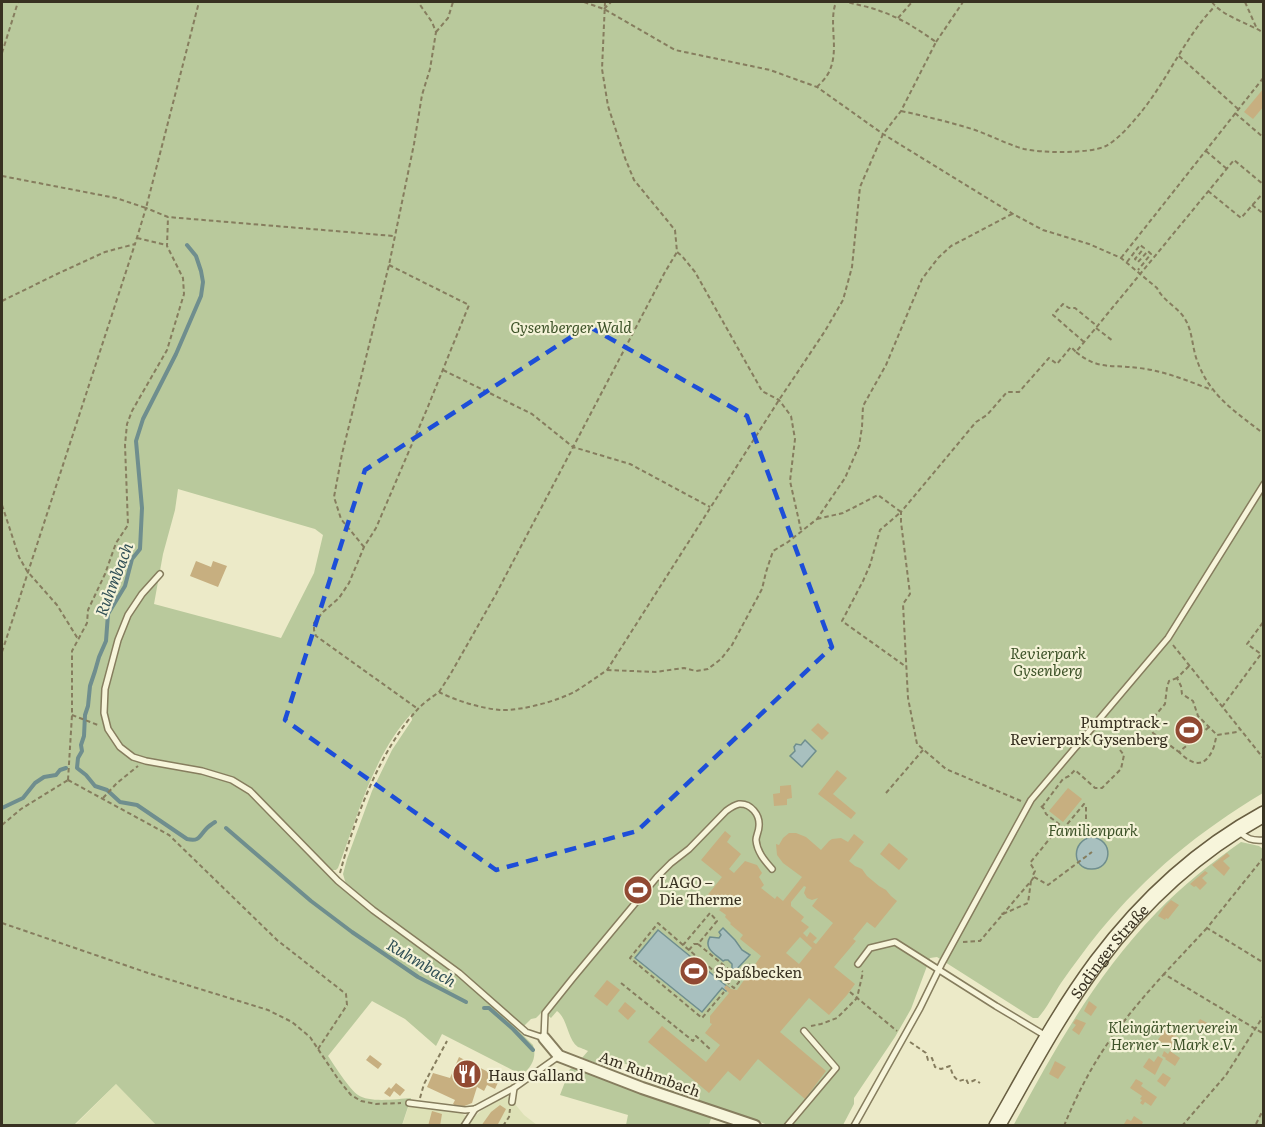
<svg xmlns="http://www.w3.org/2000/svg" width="1265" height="1127" font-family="Literata,serif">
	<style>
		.farmland { fill: #dde1b6 }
		.green { fill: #b9c99c; fill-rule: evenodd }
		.water { fill: #a8c0bf; stroke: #6f8e8e; stroke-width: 1.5 }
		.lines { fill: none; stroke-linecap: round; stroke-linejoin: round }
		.stream { stroke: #6f8e8e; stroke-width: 4 }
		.building { fill: #c7af80; fill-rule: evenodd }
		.service-casing { stroke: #867d5e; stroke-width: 8 }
		.minor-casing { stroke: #867d5e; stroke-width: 14 }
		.secondary-casing { stroke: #685e41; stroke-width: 18 }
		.path { stroke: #867d5e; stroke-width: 2; stroke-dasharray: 4.5 3; stroke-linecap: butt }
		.service { stroke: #f7f5db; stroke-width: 5 }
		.minor { stroke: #f7f5db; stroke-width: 10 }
		.secondary { stroke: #f7f5db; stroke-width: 15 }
		.marked { fill: none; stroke: #1d4ed8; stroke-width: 4.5; stroke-dasharray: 12 8; stroke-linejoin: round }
		.labels { text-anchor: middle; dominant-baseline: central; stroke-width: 4.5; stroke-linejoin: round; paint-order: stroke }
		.park-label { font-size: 15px; font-style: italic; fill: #3e5329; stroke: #f4f2d7 }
		.poi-label { font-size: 15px; fill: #383121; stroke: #f4f2d7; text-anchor: start }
		.street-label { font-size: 15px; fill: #383121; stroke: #f4f2d7 }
		.water-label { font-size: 16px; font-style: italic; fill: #315056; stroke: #f4f2d7 }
	</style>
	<rect width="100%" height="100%" fill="#eceac8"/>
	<!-- farmland -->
	<g class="farmland">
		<path d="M 116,1084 L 156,1125 L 74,1126 Z"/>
		<path d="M 511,1096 L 515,1104 L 524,1115 L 537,1125 L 402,1126 L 409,1105 L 460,1112 L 471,1120 L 482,1110 L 503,1098 Z"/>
	</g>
	<!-- green -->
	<g class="green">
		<path d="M 2,2 L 1263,2 L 1263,793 C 1198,832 1148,873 1099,932 C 1086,948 1073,966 1061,983 C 1053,995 1047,1008 1038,1018 L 1033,1018 L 937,957 L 930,958 L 911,1009 L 895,1037 L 854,1098 L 854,1104 L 843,1125 L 768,1125 L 695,1099 L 692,1089 L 607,1057 L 603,1058 L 605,1066 L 582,1058 L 588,1051 C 586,1050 579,1047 578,1047 C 567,1039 568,1019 557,1011 L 551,1018 L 543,1011 L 536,1018 L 531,1019 L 523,1027 L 489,996 L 449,963 L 385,917 L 349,888 L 345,881 L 343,874 L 347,859 L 372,791 L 392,750 L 412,720 L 411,714 C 405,721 399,728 394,736 C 368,775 355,823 338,868 L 336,870 L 332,870 L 263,800 L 251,790 L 248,794 L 282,826 L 345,891 L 384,923 L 446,966 L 487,1000 L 533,1045 C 537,1057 532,1067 522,1075 L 442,1034 L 436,1046 L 405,1019 L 372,1001 L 328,1056 C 334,1065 350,1090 358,1095 C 369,1103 397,1099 411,1098 L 402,1125 L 156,1125 L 116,1084 L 74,1125 L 2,1126 ZM 178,489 L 315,529 L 323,535 L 314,573 L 281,638 L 154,604 L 163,554 L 175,510 Z"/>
		<path d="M 1241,842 L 1259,846 L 1263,849 L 1263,1125 L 1013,1126 C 1054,1050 1096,975 1156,913 C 1182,886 1211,863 1241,842 Z"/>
		<path d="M 572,1068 L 584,1070 L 712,1115 L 709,1125 L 626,1125 L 628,1115 L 560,1095 L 570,1069 Z"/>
	</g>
	<!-- water -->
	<g class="water">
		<path d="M 805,740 L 816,751 L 802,767 L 790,756 L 795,751 L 794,747 L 796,744 L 801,745 Z"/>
		<path d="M 1091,837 C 1115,839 1112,870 1091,869 C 1071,868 1072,841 1091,837 Z"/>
		<path d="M 723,928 L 735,940 L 742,950 L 750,955 L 735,971 L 732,968 L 732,964 L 728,960 L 725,960 L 723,961 C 715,954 703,948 710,937 L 719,938 L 721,935 L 719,932 Z"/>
		<path d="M 658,930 L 729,988 L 726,991 L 722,988 L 702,1012 L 635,958 Z"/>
	</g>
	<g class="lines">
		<!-- stream -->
		<g class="stream">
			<path d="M 187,245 L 196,256 L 201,271 L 203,282 L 201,296 L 176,354 L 143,419 L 136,441 L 142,508 L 140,549 L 132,559 L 125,586 L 108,614 L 106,641 L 99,657 L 95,671 L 90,686 L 88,706 L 85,715 L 84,736 L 81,745 L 82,751 L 78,758 L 77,768 L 86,775 L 95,786 L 107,790 L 120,802 L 137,805 L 187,839 C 200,842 199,836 207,828 C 209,826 212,824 215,822"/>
			<path d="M 2,808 L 23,798 L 35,783 L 44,777 L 56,775 L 60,770 L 66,768"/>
			<path d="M 226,828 L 311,901 L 352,932 L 418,977 L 466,1002"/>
			<path d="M 484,1008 L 489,1008 L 513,1029 L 533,1050"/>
		</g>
	</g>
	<!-- building -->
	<g class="building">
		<path d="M 1264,88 L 1264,106 L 1253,119 L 1244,112 Z"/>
		<path d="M 196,561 L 211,567 L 213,561 L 227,566 L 218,587 L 190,576 Z"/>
		<path d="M 818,723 L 829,733 L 822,740 L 811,730 Z"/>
		<path d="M 837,770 L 847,778 L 833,794 L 856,813 L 851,819 L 818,794 Z"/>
		<path d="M 791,785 L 792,798 L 787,799 L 787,805 L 774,806 L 773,794 L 780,793 L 780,786 Z"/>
		<path d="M 1068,788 L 1082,799 L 1063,822 L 1049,811 Z"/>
		<path d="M 725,831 L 731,836 L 727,842 L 741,854 L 729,869 L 734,873 L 745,861 L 757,865 L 762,873 L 759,877 L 764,885 L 761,888 L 775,899 L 777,896 L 783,901 L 802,877 L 783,863 L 777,855 L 776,844 L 779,845 L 783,838 L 789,833 L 796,833 L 806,837 L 821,850 L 829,841 L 832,839 L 841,838 L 848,842 L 854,834 L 864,842 L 849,861 L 855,866 L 862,869 L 867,876 L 879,886 L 886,890 L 891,896 L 897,901 L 875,928 L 867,922 L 853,939 L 856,941 L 834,967 L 855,984 L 847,995 L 829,1015 L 809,998 L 780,1032 L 826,1071 L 805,1099 L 758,1059 L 740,1081 L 728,1071 L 709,1093 L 648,1042 L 662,1026 L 706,1062 L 720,1045 L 705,1033 L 712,1024 L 710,1023 L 710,1016 L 729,993 L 724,988 L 726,985 L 731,989 L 737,990 L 761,956 L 740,939 L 743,935 L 730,924 L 731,923 L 725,917 L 726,915 L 719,910 L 721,908 L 712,901 L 708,904 L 705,900 L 707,897 L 706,897 L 722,877 L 701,860 ZM 804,886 L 806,887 L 804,893 L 807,898 L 812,900 L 818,898 L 812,906 L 833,923 L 816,944 L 813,942 L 817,938 L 810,932 L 807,937 L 803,933 L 809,927 L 801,921 L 804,917 L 791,906 L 791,902 ZM 800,937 L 812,948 L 799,964 L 786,953 Z"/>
		<path d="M 889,843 L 908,859 L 899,870 L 880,854 Z"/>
		<path d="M 1227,853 L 1230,856 L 1223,861 L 1230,868 L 1224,876 L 1212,865 Z"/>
		<path d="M 1205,871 L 1208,873 L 1202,878 L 1207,883 L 1200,890 L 1196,886 L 1194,887 L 1190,884 Z"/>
		<path d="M 1171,900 L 1179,905 L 1168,919 L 1166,918 L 1165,920 L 1158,916 L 1164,907 Z"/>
		<path d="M 607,980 L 620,990 L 607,1006 L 594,996 Z"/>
		<path d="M 1089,1001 L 1097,1007 L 1091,1016 L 1084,1011 Z"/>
		<path d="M 625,1002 L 636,1011 L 628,1020 L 618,1011 Z"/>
		<path d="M 1076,1019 L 1086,1023 L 1079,1035 L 1072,1030 L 1076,1025 L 1073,1023 Z"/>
		<path d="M 1200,1019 L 1211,1025 L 1206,1034 L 1195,1027 Z"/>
		<path d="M 1165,1029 L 1179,1038 L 1172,1049 L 1158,1040 Z"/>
		<path d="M 1164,1051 L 1168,1054 L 1170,1051 L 1180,1058 L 1175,1066 L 1165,1059 L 1166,1058 L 1162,1056 Z"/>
		<path d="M 370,1055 L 382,1064 L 378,1069 L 366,1060 Z"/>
		<path d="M 1158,1056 L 1163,1059 L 1155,1075 L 1143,1067 L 1149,1058 L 1154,1062 Z"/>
		<path d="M 459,1057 L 500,1078 L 495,1089 L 487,1085 L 484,1091 L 477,1087 L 472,1103 L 462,1107 L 458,1107 L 453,1104 L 455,1100 L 427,1087 L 433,1073 L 450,1078 Z"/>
		<path d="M 1055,1061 L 1066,1067 L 1058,1079 L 1049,1074 Z"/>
		<path d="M 1163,1073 L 1171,1078 L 1165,1087 L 1157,1081 Z"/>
		<path d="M 1136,1079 L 1143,1083 L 1141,1086 L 1157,1097 L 1151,1106 L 1145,1102 L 1143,1105 L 1140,1103 L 1142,1100 L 1140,1099 L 1142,1096 L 1130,1088 Z"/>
		<path d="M 396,1083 L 405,1090 L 400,1096 L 394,1091 L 390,1097 L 384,1093 L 389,1087 L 391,1089 Z"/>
		<path d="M 500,1105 L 506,1109 L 497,1126 L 481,1126 L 491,1112 Z"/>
		<path d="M 432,1111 L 442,1114 L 440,1126 L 428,1126 Z"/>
		<path d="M 1134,1116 L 1143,1122 L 1141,1126 L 1126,1126 L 1124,1124 L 1127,1119 L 1131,1121 Z"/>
	</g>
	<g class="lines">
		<!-- service casing -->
		<g class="service-casing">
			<g id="service">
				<path d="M 160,574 L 142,594 L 128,615 L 118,640 L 105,689 L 104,713 L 108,729 L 120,747 L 133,757 L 146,761 L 202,771 L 232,780 L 250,791 L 338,881 L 373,910 L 459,973 L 526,1032 L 544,1038 L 545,1013 L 573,978 L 657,877 L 671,863 L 689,849 L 726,811 C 730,808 734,805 739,804 C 751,803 760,815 759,826 C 759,831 756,836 756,840 C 757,852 765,861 772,869"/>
				<path d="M 1238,831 C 1248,839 1251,841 1264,840"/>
				<path d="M 858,964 L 870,948 L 895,942 L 996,1006 L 1046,1036"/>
				<path d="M 512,1102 L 514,1088"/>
				<path d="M 409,1103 L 465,1110 L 475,1109 L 514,1088 L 559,1056"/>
				<path d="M 464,1126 L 475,1109"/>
				<path d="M 787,1126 L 836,1068 L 804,1031"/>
				<path d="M 854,1126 L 920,1008 L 942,963 L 1031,800 L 1168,638 L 1264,484"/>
			</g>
		</g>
		<!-- minor casing -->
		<g class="minor-casing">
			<path id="minor" d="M 544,1038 L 559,1056 L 642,1088 L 755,1126"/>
		</g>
		<!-- secondary casing -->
		<g class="secondary-casing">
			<g id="secondary">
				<path id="s1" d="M 997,1126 C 1029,1070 1059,1013 1097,962 C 1142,902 1198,850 1264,814"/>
			</g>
		</g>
		<!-- path -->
		<g class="path">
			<path d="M 584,2 L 604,9 L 675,50 L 770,70 L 817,87 L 883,134 L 1013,214 L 1043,230 L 1089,244 L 1121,258 L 1157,288 C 1163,301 1178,307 1185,319 C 1193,332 1192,349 1198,363 C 1211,397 1236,412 1264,434"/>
			<path d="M 605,2 L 602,69 L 608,106 L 625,158 L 634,180 L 675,230 L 677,252 L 682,256 L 695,272 L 762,391 L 779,400 L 791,416 L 795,439 L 790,481 L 801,530"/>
			<path d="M 1212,2 C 1222,16 1248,23 1264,33"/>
			<path d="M 1245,2 L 1257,29"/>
			<path d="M 604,9 L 611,2"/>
			<path d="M 898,18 L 912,2"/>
			<path d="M 436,32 L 448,18 L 453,2"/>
			<path d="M 936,42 L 963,2"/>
			<path d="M 2,53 L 18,2"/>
			<path d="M 1179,56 L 1238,109"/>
			<path d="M 817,87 C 821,83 826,78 829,72 C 840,49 828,24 836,2"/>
			<path d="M 901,111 C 925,116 949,122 972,129 C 990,135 1006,144 1024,149 C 1042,153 1089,154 1106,146 C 1120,138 1132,123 1142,111 C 1169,77 1185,37 1215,6"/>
			<path d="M 1235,113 L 1264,138"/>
			<path d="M 1206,151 L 1227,169"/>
			<path d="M 2,176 L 116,198 L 146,208 L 199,2"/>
			<path d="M 1208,191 L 1241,218 L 1264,192"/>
			<path d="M 1252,205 L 1264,214"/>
			<path d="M 137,238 L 166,245"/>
			<path d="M 1121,258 L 1264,77"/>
			<path d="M 1127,262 L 1140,245 L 1144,248 L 1135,259 L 1138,262 L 1148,251 L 1151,254 L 1138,270"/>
			<path d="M 389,265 L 469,305 L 427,409 L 376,528 L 364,547 L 349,583 L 339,598 L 323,612 L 314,623 L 314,630 L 316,636 L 418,709"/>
			<path d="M 2,301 L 57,274 L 105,252 L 135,244 L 146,208 L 168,217 L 394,236"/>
			<path d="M 1096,328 L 1113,341"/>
			<path d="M 1084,342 L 1053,315 L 1063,304 L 1069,308 L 1075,308 L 1097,326"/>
			<path d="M 1076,352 C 1099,371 1113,364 1139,368 C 1165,371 1188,381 1212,390"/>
			<path d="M 443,370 L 532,414 L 573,447 L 630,464 L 710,507"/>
			<path d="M 2,505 L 19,557 L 27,571 L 57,605 L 78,639"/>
			<path d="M 817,519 L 843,513 L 878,495 L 901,512 L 880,530 L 870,565 L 863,581 L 842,621 L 905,666"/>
			<path d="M 364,547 L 341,519 L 334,497 L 342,454 L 389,265 L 414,144 L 422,95 L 430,69 L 436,32 L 432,22 L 418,2"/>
			<path d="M 1173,645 L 1264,759"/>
			<path d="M 2,652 L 135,244"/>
			<path d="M 1189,666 L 1177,678 L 1181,686 L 1182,694 L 1193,701 L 1198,716 L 1217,735 L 1237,732 L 1239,730"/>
			<path d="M 607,670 L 655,672 L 684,668 L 696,671 L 708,669 L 721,659 L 732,645 L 762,589 L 766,572 L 773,551 L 788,542 L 817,519 L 845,478 L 859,446 L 862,427 L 863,406 L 886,365 L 922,279 L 938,258 L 951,246 L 1012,214"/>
			<path d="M 1177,678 L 1169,681 L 1167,687 L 1165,704 L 1148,724 L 1153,733 L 1179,752"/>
			<path d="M 439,692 L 450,675 L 496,594 L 665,272 L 677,252"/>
			<path d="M 1222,707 L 1261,654 L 1247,644 L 1264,621"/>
			<path d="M 72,715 L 98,725"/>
			<path d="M 1209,727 L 1179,752 C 1191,764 1204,770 1213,749 C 1215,745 1215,740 1217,735"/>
			<path d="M 68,780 L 72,715 L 72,651 L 87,623 L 88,610 L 105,574 L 116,543 L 128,525 L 125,445 L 127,424 L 132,411 L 167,350 L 184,294 L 183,278 L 167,246 L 168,217"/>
			<path d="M 68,780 L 169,835 L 277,940 L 346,994 L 347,1005 L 318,1049"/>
			<path d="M 886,793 L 923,750"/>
			<path d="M 103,798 L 117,783 L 138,766"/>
			<path d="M 1021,801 L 946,769 L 917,744 L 908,698 L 903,604 L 910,594 L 901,522 L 901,512 L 976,422 L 987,415 L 1007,392 L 1019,392 L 1049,358 L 1057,364 L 1071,347 L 1076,352 L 1234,160 L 1264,185"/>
			<path d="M 1041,806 L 1044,809 L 1046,814 L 1064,828 L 1084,804 L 1086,806 L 1086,827"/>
			<path d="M 1042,807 L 1063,779 L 1069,776 L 1075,770 L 1095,788 L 1102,788 L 1121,769 L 1124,755 L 1120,750"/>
			<path d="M 2,825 L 21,809 L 68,780"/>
			<path d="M 1264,857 L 1207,928 L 1264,963"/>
			<path d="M 340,873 C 354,820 380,750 417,710 C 423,703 431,698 439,692 C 457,701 480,708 500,710 C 521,711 558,701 576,691 C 587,684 597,677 607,670 L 779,400 L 825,331 L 843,300 L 852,267 L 860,187 L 883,134 L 901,111 L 936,42 C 919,30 901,18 880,11 C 870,7 858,5 847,2"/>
			<path d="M 1034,877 L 1048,885 L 1092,852"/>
			<path d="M 1031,881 L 1034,877 L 1033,875 L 1035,871 L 1030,863 L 1060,826"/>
			<path d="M 2,923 L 148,973 L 268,1010 L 292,1022 L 310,1037 L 338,1079 L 351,1095 L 361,1101 L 376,1104 L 401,1103"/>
			<path d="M 1207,928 L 1164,974 L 1264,1034"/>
			<path d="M 963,942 L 980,941 L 1003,914 L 1028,903 L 1031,881 L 1003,914 L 1000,913"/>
			<path d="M 698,944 L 694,944 L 689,950 L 734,988 L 739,982 L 739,978"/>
			<path d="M 683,945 L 658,923 L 630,958 L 702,1018 L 724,992"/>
			<path d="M 689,950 L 683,945 L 710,913 L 717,921 L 698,944 L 739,978 L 750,964"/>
			<path d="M 621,983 L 693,1041 L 696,1036 L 711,1050"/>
			<path d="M 850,992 L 897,1031"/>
			<path d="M 811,1026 L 821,1024 L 837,1018 L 857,998 L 863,972 L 862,971"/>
			<path d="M 910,1042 L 926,1053 L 928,1060 L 932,1058 L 935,1067 L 941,1069 L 950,1066 C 952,1073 953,1077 959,1081 L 966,1079 L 968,1083 L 975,1080 L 980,1083"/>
			<path d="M 420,1098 L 424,1084 L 447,1041"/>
			<path d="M 1256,1124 L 1264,1108"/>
			<path d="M 503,1126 L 509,1117 L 510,1109"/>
			<path d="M 1064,1126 C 1077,1094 1095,1059 1116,1032 C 1131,1011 1147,993 1164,974"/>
			<path d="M 1182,1126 L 1226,1075 L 1264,1015"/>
		</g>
		<!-- service -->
		<use href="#service" class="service"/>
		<!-- minor -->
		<use href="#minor" class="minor"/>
		<!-- secondary -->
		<use href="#secondary" class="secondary"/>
	</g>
	<!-- marked area -->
	<path class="marked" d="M 588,326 L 747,416 L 832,647 L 637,831 L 496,870 L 285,720 L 365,470 Z"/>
	<!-- icons -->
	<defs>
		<g id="stadium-disc" transform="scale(1.5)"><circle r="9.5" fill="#914932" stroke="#f4f2d7"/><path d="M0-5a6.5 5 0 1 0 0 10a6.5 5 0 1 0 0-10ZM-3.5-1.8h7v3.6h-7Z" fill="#fff"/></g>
		<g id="restaurant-disc" transform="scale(1.5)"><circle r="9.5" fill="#914932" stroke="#f4f2d7"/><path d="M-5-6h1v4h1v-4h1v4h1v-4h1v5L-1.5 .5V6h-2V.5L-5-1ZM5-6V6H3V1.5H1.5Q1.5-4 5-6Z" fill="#fff"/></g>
	</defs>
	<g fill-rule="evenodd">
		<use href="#stadium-disc" x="1189" y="730"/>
		<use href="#stadium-disc" x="638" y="890"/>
		<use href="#stadium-disc" x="694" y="971"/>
		<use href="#restaurant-disc" x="467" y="1074"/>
	</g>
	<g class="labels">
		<!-- park labels -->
		<g class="park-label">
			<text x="571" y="326">Gysenberger Wald</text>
			<text x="1048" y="652">Revierpark<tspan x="1048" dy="17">Gysenberg</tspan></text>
			<text x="1093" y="829">Familienpark</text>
			<text x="1173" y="1026">Kleingärtnerverein<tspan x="1173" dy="17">Herner – Mark e.V.</tspan></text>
		</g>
		<!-- poi labels -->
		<g class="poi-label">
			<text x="1168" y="721" text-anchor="end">Pumptrack -<tspan x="1168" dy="17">Revierpark Gysenberg</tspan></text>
			<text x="659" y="881">LAGO –<tspan x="659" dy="17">Die Therme</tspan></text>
			<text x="715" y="971">Spaßbecken</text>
			<text x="488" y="1074">Haus Galland</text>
		</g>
		<!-- street labels -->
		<g class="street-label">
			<text stroke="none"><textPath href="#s1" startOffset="208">Sodinger Straße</textPath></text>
			<text transform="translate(650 1073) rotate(20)">Am Ruhmbach</text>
		</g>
		<!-- water labels -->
		<g class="water-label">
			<text transform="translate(113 579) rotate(-69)">Ruhmbach</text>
			<text transform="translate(422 962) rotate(31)">Ruhmbach</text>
		</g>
	</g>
	<!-- border -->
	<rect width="1265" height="1127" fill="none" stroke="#383121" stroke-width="6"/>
</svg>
